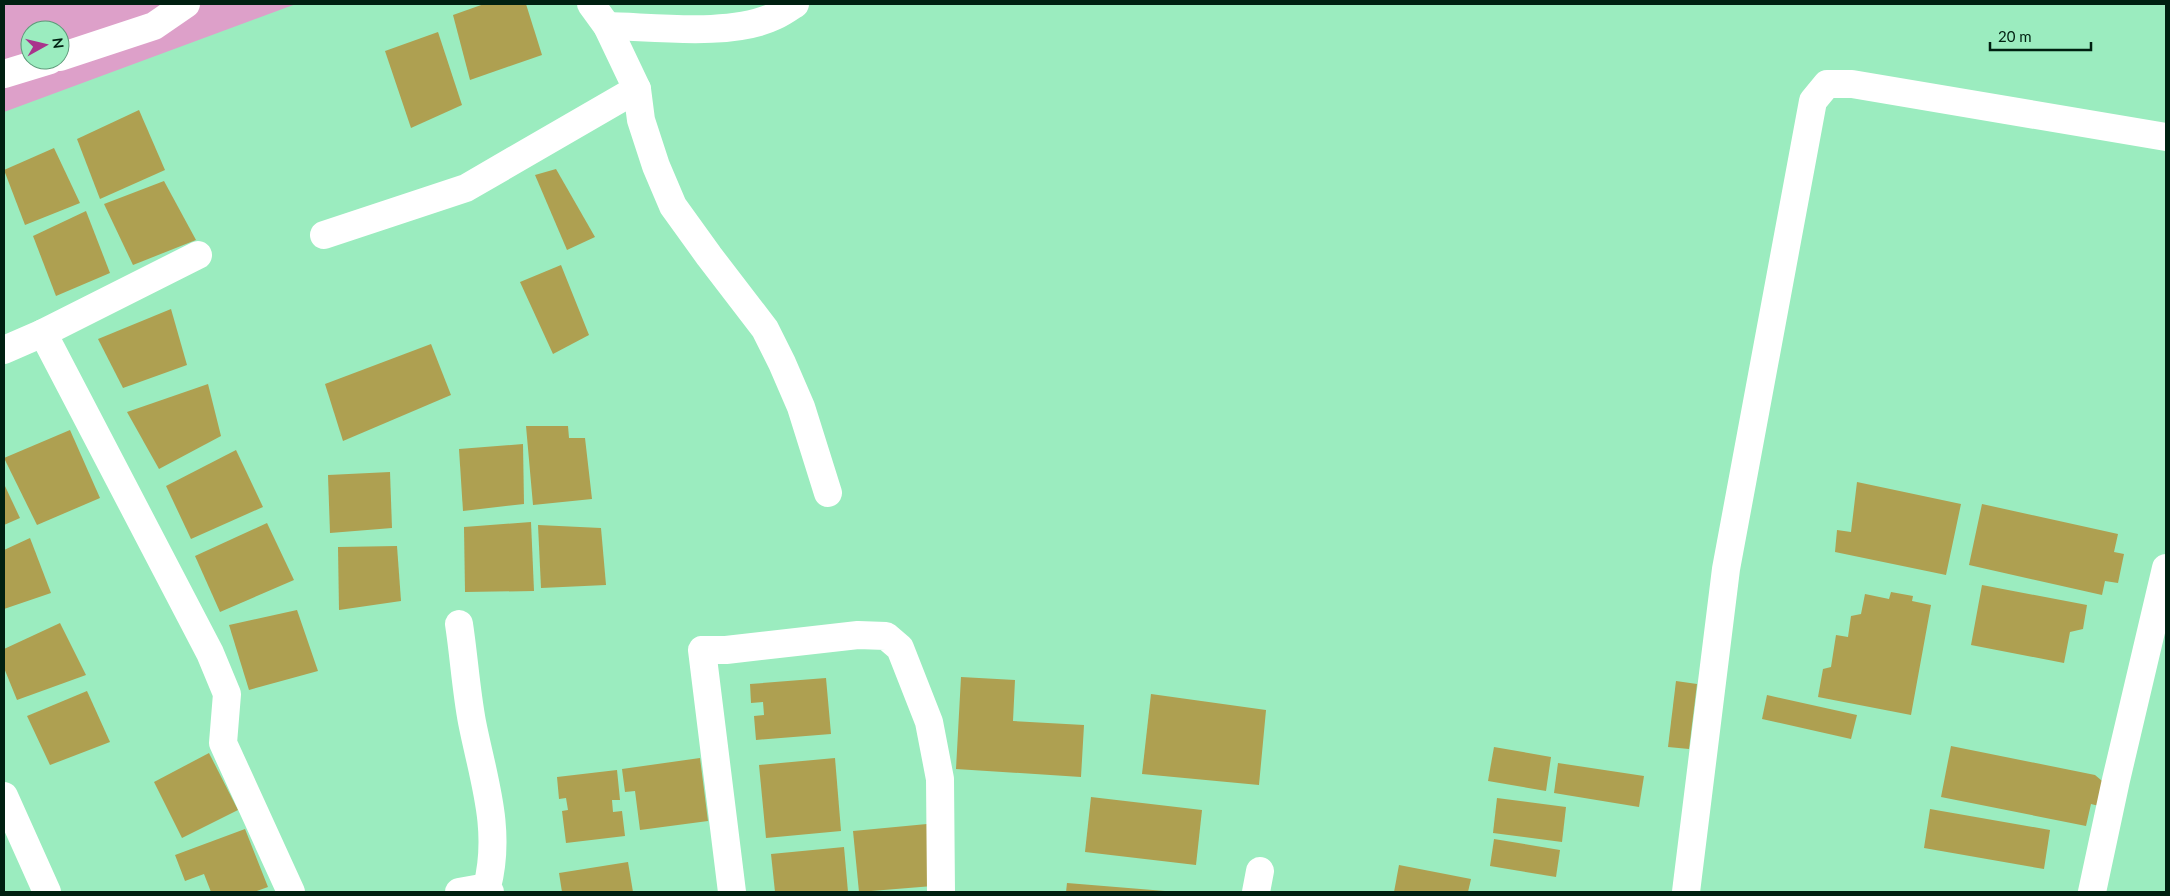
<svg xmlns="http://www.w3.org/2000/svg" width="2170" height="896" font-family="Lato,sans-serif">
	<style>
		.green { fill: #dda0c9; fill-rule: evenodd }
		.building { fill: #aea051 }
		.lines { fill: none; stroke-linecap: round; stroke-linejoin: round }
		.minor { stroke: #fff; stroke-width: 28 }
	</style>
	<rect width="100%" height="100%" fill="#9becbf"/>
	<!-- green -->
	<path class="green" d="M 4,4 L 296,4 L 4,112 ZM 30,30 L 60,30 L 60,60 L 30,60 Z"/>
	<!-- building -->
	<g class="building">
		<path d="M 484,4 L 526,4 L 542,55 L 470,80 L 453,15 Z"/>
		<path d="M 438,32 L 462,105 L 411,128 L 385,51 Z"/>
		<path d="M 139,110 L 165,170 L 100,199 L 77,139 Z"/>
		<path d="M 54,148 L 80,203 L 25,225 L 4,170 Z"/>
		<path d="M 556,169 L 595,237 L 567,250 L 535,175 Z"/>
		<path d="M 164,181 L 196,240 L 133,265 L 104,204 Z"/>
		<path d="M 86,211 L 110,273 L 56,296 L 33,236 Z"/>
		<path d="M 561,265 L 589,335 L 553,354 L 520,282 Z"/>
		<path d="M 171,309 L 187,365 L 123,388 L 98,339 Z"/>
		<path d="M 431,344 L 451,395 L 343,441 L 325,384 Z"/>
		<path d="M 208,384 L 221,436 L 159,469 L 127,412 Z"/>
		<path d="M 526,426 L 568,426 L 569,438 L 585,438 L 592,499 L 533,505 Z"/>
		<path d="M 70,430 L 100,498 L 37,525 L 4,458 Z"/>
		<path d="M 523,444 L 524,504 L 463,511 L 459,449 Z"/>
		<path d="M 236,450 L 263,507 L 191,539 L 166,486 Z"/>
		<path d="M 390,472 L 392,528 L 330,533 L 328,475 Z"/>
		<path d="M 1857,482 L 1961,504 L 1946,575 L 1835,552 L 1837,530 L 1851,532 Z"/>
		<path d="M 4,484 L 20,518 L 4,525 Z"/>
		<path d="M 1982,504 L 2118,534 L 2114,552 L 2124,554 L 2118,583 L 2105,581 L 2102,595 L 1969,565 Z"/>
		<path d="M 531,522 L 534,591 L 465,592 L 464,527 Z"/>
		<path d="M 267,523 L 294,580 L 220,612 L 195,556 Z"/>
		<path d="M 538,525 L 601,528 L 606,585 L 541,588 Z"/>
		<path d="M 30,538 L 51,593 L 4,609 L 4,550 Z"/>
		<path d="M 397,546 L 401,601 L 339,610 L 338,547 Z"/>
		<path d="M 1982,585 L 2087,605 L 2083,629 L 2070,632 L 2064,663 L 1971,645 Z"/>
		<path d="M 1891,592 L 1913,596 L 1912,601 L 1931,605 L 1911,715 L 1818,697 L 1823,669 L 1831,667 L 1836,635 L 1848,637 L 1851,616 L 1861,614 L 1865,594 L 1889,599 Z"/>
		<path d="M 297,610 L 318,671 L 249,690 L 229,625 Z"/>
		<path d="M 60,623 L 86,675 L 17,700 L 4,668 L 4,649 Z"/>
		<path d="M 961,677 L 1015,680 L 1013,721 L 1084,725 L 1081,777 L 956,769 Z"/>
		<path d="M 826,678 L 831,734 L 756,740 L 754,716 L 764,715 L 763,702 L 751,703 L 750,684 Z"/>
		<path d="M 1676,681 L 1697,684 L 1689,749 L 1668,747 Z"/>
		<path d="M 87,691 L 110,742 L 50,765 L 27,716 Z"/>
		<path d="M 1151,694 L 1266,710 L 1259,785 L 1142,774 Z"/>
		<path d="M 1767,695 L 1857,715 L 1851,739 L 1762,719 Z"/>
		<path d="M 1951,746 L 2095,775 L 2107,785 L 2103,807 L 2091,804 L 2086,826 L 1941,797 Z"/>
		<path d="M 1494,747 L 1551,757 L 1546,791 L 1488,781 Z"/>
		<path d="M 209,753 L 238,810 L 182,838 L 154,782 Z"/>
		<path d="M 700,758 L 708,821 L 640,830 L 635,791 L 625,792 L 622,769 Z"/>
		<path d="M 835,758 L 841,831 L 766,838 L 759,765 Z"/>
		<path d="M 1558,763 L 1644,776 L 1639,807 L 1554,793 Z"/>
		<path d="M 617,770 L 620,800 L 612,800 L 613,812 L 622,811 L 625,836 L 566,843 L 562,811 L 568,810 L 566,798 L 559,799 L 557,777 Z"/>
		<path d="M 1091,797 L 1202,810 L 1196,865 L 1085,852 Z"/>
		<path d="M 1497,798 L 1566,807 L 1562,842 L 1493,833 Z"/>
		<path d="M 1930,809 L 2050,830 L 2044,869 L 1924,848 Z"/>
		<path d="M 927,824 L 933,886 L 859,892 L 853,831 Z"/>
		<path d="M 245,829 L 268,887 L 254,892 L 211,892 L 204,874 L 185,881 L 175,855 Z"/>
		<path d="M 1494,839 L 1560,850 L 1556,877 L 1490,866 Z"/>
		<path d="M 844,847 L 848,892 L 775,892 L 771,854 Z"/>
		<path d="M 628,862 L 633,892 L 562,892 L 559,873 Z"/>
		<path d="M 1399,865 L 1471,879 L 1468,892 L 1394,892 Z"/>
		<path d="M 1067,883 L 1165,891 L 1165,892 L 1066,892 Z"/>
	</g>
	<g class="lines">
		<!-- minor -->
		<g class="minor">
			<path d="M 591,4 L 607,26 L 637,89 L 641,120 L 656,166 L 673,206 L 709,256 L 765,329 L 782,363 L 801,407 L 828,493"/>
			<path d="M 607,26 C 655,27 732,37 775,16 C 782,13 789,8 795,4"/>
			<path d="M 60,57 L 154,26 L 186,4"/>
			<path d="M 4,74 L 50,60"/>
			<path d="M 324,235 L 466,188 L 637,89"/>
			<path d="M 43,333 L 210,653 L 227,694 L 223,743 L 291,892"/>
			<path d="M 4,350 L 43,333 L 198,255"/>
			<path d="M 459,624 C 464,657 466,690 472,722 C 483,778 502,829 487,887 L 490,892"/>
			<path d="M 4,796 L 47,892"/>
			<path d="M 459,892 L 487,887"/>
			<path d="M 732,892 L 702,650 L 726,650 L 858,635 L 886,636 L 900,648 L 929,722 L 940,779 L 941,892"/>
			<path d="M 1256,892 L 1260,871"/>
			<path d="M 1686,892 L 1726,569 L 1813,101 L 1827,84 L 1852,84 L 2166,137"/>
			<path d="M 2092,892 L 2116,780 L 2166,568"/>
		</g>
	</g>
	<!-- border -->
	<rect width="2170" height="896" fill="none" stroke="#002011" stroke-width="10"/>
	<!-- north arrow -->
	<g transform="translate(45 45) rotate(82)"><circle r="24" fill="#9becbf" stroke="#5d9a79"/>
	<path d="M0-4L9 19L0 12L-9 19Z" fill="#a9348c"/>
	<text y="-8" font-size="14" font-weight="bold" text-anchor="middle" fill="#002011">N</text>
	</g>
	<!-- scale -->
	<path d="M1990 42v8h101v-8" fill="none" stroke="#002011" stroke-width="2.5"/>
	<text x="1998" y="42" font-size="15" fill="#002011" stroke="#9becbf" stroke-width="4" paint-order="stroke">20 m</text>
</svg>
